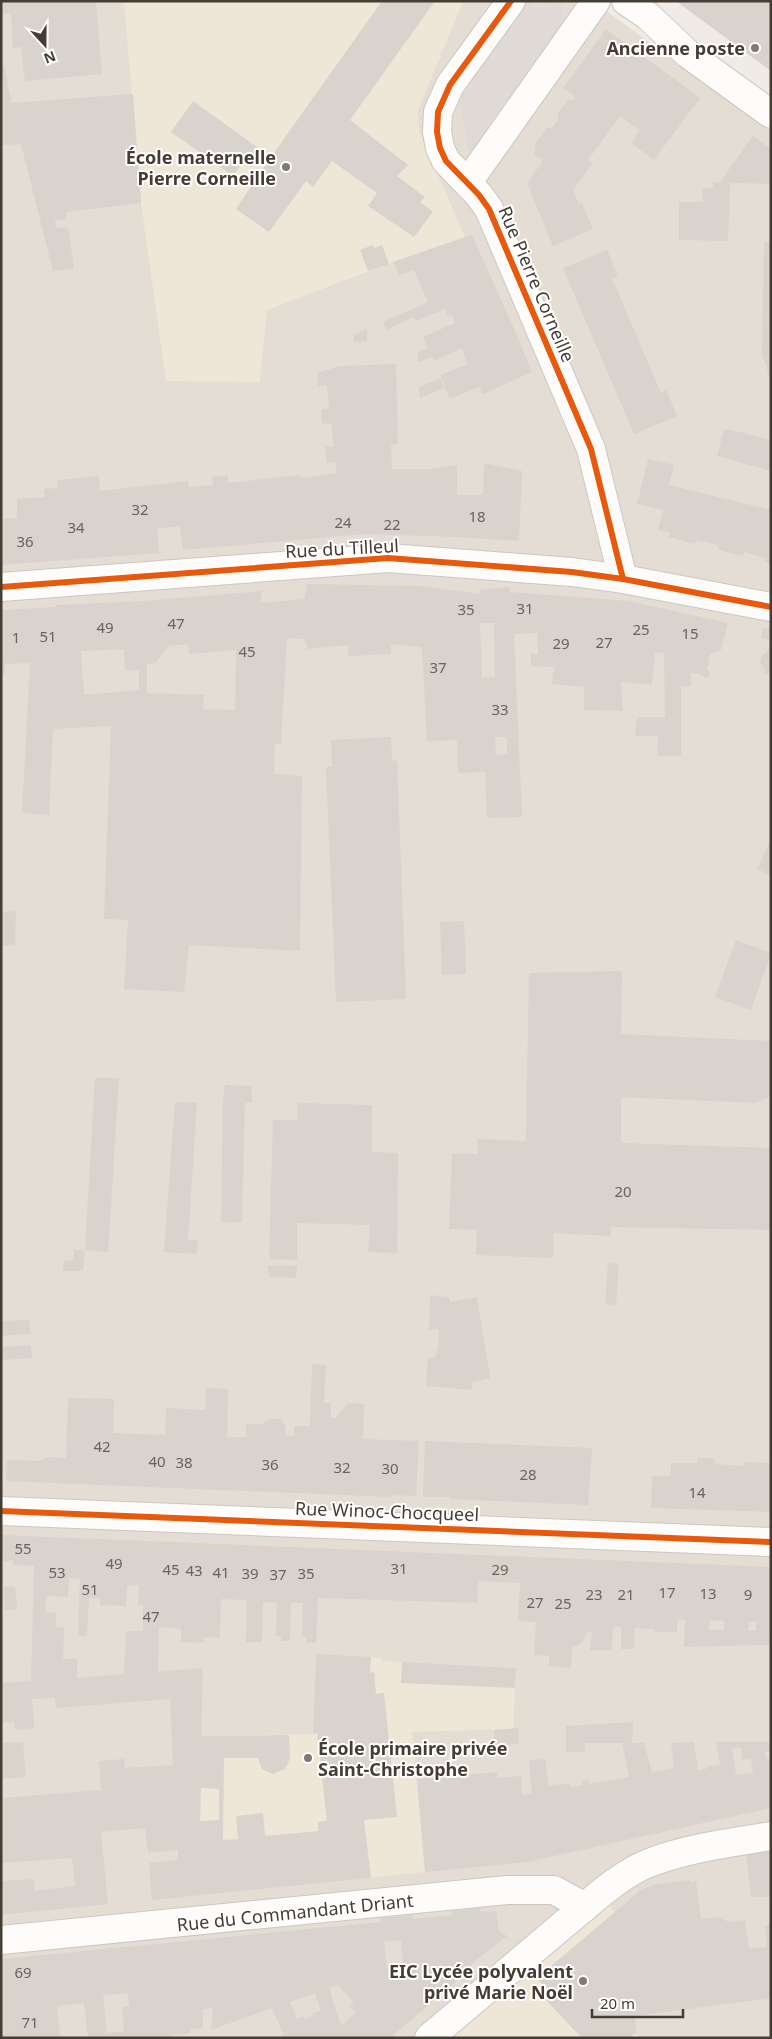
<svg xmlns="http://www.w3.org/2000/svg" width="772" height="2039" font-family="'Noto Sans',sans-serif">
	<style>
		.residential { fill: #e4ddd3 }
		.education { fill: #eee6d7 }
		.parking { fill: #dfdad6 }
		.building { fill: #d8d3cd; fill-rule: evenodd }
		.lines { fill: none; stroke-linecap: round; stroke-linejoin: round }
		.minor-casing { stroke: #ccc7c2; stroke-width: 30 }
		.tertiary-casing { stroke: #ccc7c2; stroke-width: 30 }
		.minor { stroke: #fdfcfb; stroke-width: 28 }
		.tertiary { stroke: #fdfcfb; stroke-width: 28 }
		.cycleway-casing { stroke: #fff; stroke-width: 9 }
		.cycleway { stroke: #e8590c; stroke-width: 6 }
		.poi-dot { fill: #817972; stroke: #fff; stroke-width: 2 }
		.labels { text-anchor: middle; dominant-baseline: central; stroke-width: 4; stroke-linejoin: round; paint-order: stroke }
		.number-label { font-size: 15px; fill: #6b635b }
		.poi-label { font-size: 18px; font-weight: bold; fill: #453c33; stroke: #fff; text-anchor: end }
		.street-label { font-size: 18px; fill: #453c33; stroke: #fff }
	</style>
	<rect width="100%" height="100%" fill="#f0ebe6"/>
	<!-- residential -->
	<path class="residential" d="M 1,1 L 593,1 L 771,132 L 771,2038 L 1,2038 Z"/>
	<!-- education -->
	<g class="education">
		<path d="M 124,1 L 463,1 L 418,111 L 419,131 L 465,237 L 393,262 L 267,310 L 260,382 L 166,381 L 141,203 Z"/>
		<path d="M 316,1654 L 381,1658 L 382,1661 L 516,1668 L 513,1729 L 412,1732 L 425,1872 L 199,1895 L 201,1736 L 313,1734 Z"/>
		<path d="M 607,1903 L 646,1948 L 654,2013 L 635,2016 L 638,2038 L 449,2038 Z"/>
	</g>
	<!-- parking -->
	<path class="parking" d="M 521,1 L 531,1 L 534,10 L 561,1 L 566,25 L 470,159 L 457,85 Z"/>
	<!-- building -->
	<g class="building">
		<path d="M 1,1 L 96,1 L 102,74 L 25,81 L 21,47 L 13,48 L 11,13 L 1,14 Z"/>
		<path d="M 382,1 L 435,1 L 350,120 L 408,165 L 397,176 L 425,197 L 420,202 L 433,212 L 414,237 L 368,206 L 377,193 L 332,161 L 313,187 L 306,181 L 269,232 L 236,209 L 266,164 L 250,153 L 233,176 L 171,132 L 193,101 L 271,157 Z"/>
		<path d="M 676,1 L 771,1 L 771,71 L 703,21 Z"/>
		<path d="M 606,29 L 700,98 L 654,160 L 631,143 L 640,130 L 620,116 L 588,160 L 593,163 L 573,190 L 579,204 L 582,203 L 593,229 L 553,246 L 527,183 L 543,161 L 533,154 L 536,150 L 535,144 L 547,128 L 553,127 L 559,118 L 557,115 L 569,99 L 572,101 L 575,97 L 563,88 Z"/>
		<path d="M 1,52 L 12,103 L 133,94 L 141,203 L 66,212 L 67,219 L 55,220 L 56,228 L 68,227 L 74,269 L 53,271 L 21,144 L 1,145 Z"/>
		<path d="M 753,136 L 771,149 L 771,184 L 730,183 L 728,241 L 679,240 L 679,202 L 703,202 L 702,188 L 713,188 L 713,182 L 720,182 Z"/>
		<path d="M 472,235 L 516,333 L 532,372 L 483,394 L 479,387 L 450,399 L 440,375 L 468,364 L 462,348 L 434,361 L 432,357 L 418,362 L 418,353 L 428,348 L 423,337 L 455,323 L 452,315 L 448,317 L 445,309 L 416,321 L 414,317 L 386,330 L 383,322 L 428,302 L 414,270 L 399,275 L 393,262 Z"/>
		<path d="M 764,242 L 771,242 L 770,378 L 762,354 Z"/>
		<path d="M 373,245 L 374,248 L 382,245 L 389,264 L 368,271 L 360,250 Z"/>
		<path d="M 607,250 L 618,276 L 612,278 L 661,393 L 666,390 L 677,416 L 634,434 L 563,268 Z"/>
		<path d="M 367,329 L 367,341 L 354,342 L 354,335 Z"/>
		<path d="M 396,364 L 398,444 L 391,445 L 392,469 L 432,469 L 457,465 L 457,495 L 483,495 L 484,463 L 522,471 L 519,541 L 457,537 L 365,534 L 183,550 L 180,526 L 157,529 L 159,553 L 1,565 L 1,519 L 17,518 L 17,499 L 45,497 L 44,489 L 58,488 L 57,480 L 99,476 L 100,491 L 188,481 L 189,487 L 213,485 L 212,477 L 228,475 L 228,483 L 300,475 L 301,478 L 337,473 L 335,462 L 327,463 L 325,447 L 334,446 L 331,423 L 322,424 L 321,409 L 329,408 L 327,385 L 318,386 L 317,373 L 340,366 Z"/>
		<path d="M 440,378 L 444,388 L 420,398 L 419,387 Z"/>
		<path d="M 728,429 L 771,440 L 771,471 L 717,456 L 724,430 Z"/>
		<path d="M 648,459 L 674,465 L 669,485 L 771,510 L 771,563 L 765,562 L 766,558 L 744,552 L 743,556 L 730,553 L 718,549 L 718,545 L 696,540 L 695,544 L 669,537 L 670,533 L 658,530 L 663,510 L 637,504 Z"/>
		<path d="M 307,584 L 420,586 L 480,594 L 480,590 L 510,587 L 510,592 L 628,601 L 728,623 L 721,650 L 710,654 L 707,669 L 710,672 L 709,676 L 706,678 L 699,674 L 691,673 L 691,686 L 681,687 L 681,756 L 657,756 L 658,736 L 635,736 L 637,717 L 665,717 L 664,653 L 655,652 L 652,685 L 621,682 L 623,711 L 584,710 L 584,687 L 552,684 L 554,667 L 531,666 L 531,653 L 538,654 L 537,633 L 514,634 L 522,817 L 487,818 L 485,772 L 458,773 L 457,740 L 427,741 L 422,647 L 391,644 L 391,654 L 348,656 L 348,645 L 308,649 L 304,639 L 287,638 L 281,744 L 275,744 L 274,774 L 302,776 L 300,951 L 189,945 L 184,992 L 124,989 L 128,920 L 104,919 L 111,726 L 53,729 L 49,815 L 22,813 L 30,663 L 5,664 L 5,673 L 1,674 L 1,610 L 56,607 L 56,605 L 145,601 L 262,591 L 260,603 L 304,599 ZM 480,623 L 494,623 L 495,677 L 482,678 ZM 188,644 L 189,654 L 236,650 L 235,710 L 203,709 L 204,695 L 147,693 L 147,664 L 155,663 L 169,646 ZM 124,649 L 125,671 L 139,670 L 139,690 L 84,695 L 81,651 ZM 495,737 L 507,737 L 507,754 L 496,755 Z"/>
		<path d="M 763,628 L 771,629 L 771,640 L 761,638 Z"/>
		<path d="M 770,644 L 771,644 L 771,674 L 764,673 L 765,669 L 760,663 L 762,655 L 768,651 Z"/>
		<path d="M 391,737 L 392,761 L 397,760 L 406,999 L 336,1002 L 326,767 L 332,767 L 331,740 Z"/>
		<path d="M 771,839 L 771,875 L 757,869 Z"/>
		<path d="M 16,911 L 15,945 L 1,946 L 1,912 Z"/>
		<path d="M 464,921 L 466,974 L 442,975 L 440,922 Z"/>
		<path d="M 736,940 L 771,953 L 751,1010 L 715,997 Z"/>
		<path d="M 622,971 L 621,1034 L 771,1041 L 771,1096 L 756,1103 L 621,1097 L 621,1143 L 771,1148 L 771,1230 L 611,1227 L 611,1236 L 554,1233 L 553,1258 L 476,1255 L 477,1230 L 449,1229 L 452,1153 L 478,1154 L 477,1139 L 526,1141 L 529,973 Z"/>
		<path d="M 95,1078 L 119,1078 L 108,1252 L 85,1250 Z"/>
		<path d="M 225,1085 L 251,1086 L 252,1103 L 245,1103 L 242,1222 L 221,1223 L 223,1101 Z"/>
		<path d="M 175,1102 L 197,1103 L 188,1240 L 198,1240 L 197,1254 L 164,1252 Z"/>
		<path d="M 298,1103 L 372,1105 L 372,1152 L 398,1153 L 397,1253 L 368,1252 L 370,1225 L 297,1223 L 297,1260 L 269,1259 L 273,1120 L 297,1120 Z"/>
		<path d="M 74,1250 L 85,1250 L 83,1271 L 63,1271 L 64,1261 L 74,1260 Z"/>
		<path d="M 608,1263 L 619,1264 L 616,1305 L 605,1304 Z"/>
		<path d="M 268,1265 L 297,1266 L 296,1278 L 269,1277 Z"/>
		<path d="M 430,1295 L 449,1297 L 450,1302 L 477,1297 L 490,1378 L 471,1382 L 472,1390 L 426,1386 L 428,1358 L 435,1357 L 439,1343 L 438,1328 L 429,1330 Z"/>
		<path d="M 29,1320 L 30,1334 L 1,1336 L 1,1321 Z"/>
		<path d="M 31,1345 L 32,1358 L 1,1360 L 1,1347 Z"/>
		<path d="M 312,1364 L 326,1365 L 324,1403 L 331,1403 L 331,1418 L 336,1418 L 348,1403 L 364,1404 L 363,1439 L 419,1441 L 416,1496 L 390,1495 L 390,1497 L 6,1481 L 7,1460 L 40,1461 L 47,1457 L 66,1458 L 68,1398 L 114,1399 L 113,1433 L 165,1435 L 166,1408 L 205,1410 L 206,1388 L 228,1389 L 227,1437 L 246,1437 L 246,1424 L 263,1424 L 269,1419 L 280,1419 L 285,1425 L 285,1435 L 294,1436 L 294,1426 L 310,1426 Z"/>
		<path d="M 425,1441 L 592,1448 L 588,1505 L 450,1499 L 450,1497 L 423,1497 Z"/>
		<path d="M 697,1457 L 715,1459 L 715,1464 L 744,1466 L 744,1462 L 771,1463 L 771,1512 L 651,1508 L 652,1476 L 671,1476 L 671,1463 L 698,1463 Z"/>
		<path d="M 1,1535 L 771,1567 L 769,1645 L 684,1647 L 685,1620 L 677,1619 L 677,1632 L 655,1632 L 655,1629 L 635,1628 L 634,1649 L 621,1649 L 621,1627 L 613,1627 L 612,1650 L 590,1650 L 592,1633 L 586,1632 L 584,1640 L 577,1646 L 572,1646 L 571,1668 L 549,1666 L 549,1656 L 534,1655 L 536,1622 L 518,1621 L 520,1583 L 478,1581 L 477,1603 L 318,1598 L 316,1643 L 307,1643 L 307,1637 L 302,1637 L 303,1603 L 291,1603 L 290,1641 L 281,1641 L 281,1636 L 276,1636 L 277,1603 L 263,1602 L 262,1642 L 246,1642 L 247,1600 L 221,1599 L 220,1638 L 204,1637 L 204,1643 L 181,1642 L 181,1629 L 159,1627 L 158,1672 L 203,1668 L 201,1736 L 289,1735 L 290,1757 L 288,1764 L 285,1769 L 273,1774 L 262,1769 L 258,1758 L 224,1758 L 223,1840 L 238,1839 L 236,1816 L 263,1813 L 265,1836 L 318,1831 L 318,1822 L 327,1821 L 317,1733 L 313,1734 L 316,1654 L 371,1657 L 370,1673 L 374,1672 L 376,1694 L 384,1693 L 397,1817 L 364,1820 L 371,1878 L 152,1900 L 149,1863 L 178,1860 L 178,1850 L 148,1853 L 145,1828 L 101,1832 L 108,1904 L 1,1915 L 1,1881 L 34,1879 L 35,1891 L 75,1886 L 72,1858 L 1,1863 L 1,1798 L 101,1790 L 99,1761 L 124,1759 L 125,1768 L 173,1765 L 170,1699 L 56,1708 L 55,1698 L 32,1699 L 34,1728 L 15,1730 L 14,1722 L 1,1723 L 1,1683 L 31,1681 L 34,1566 L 13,1565 L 13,1560 L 3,1562 ZM 69,1578 L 80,1579 L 78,1636 L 87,1636 L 89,1598 L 100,1598 L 100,1605 L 126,1606 L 127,1586 L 139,1585 L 138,1605 L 143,1605 L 143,1631 L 126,1631 L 124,1674 L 77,1678 L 77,1659 L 63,1659 L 64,1628 L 56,1627 L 56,1613 L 45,1612 L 46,1596 L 68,1597 ZM 710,1620 L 724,1621 L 724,1630 L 709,1630 ZM 756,1621 L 756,1631 L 748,1631 L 749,1622 ZM 201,1788 L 219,1789 L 219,1820 L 200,1821 Z"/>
		<path d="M 15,1586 L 17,1609 L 5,1611 L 3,1587 Z"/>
		<path d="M 402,1662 L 516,1668 L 515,1688 L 401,1683 Z"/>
		<path d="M 633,1722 L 632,1743 L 644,1743 L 652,1772 L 674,1768 L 671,1743 L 694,1742 L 698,1770 L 706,1769 L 708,1766 L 720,1765 L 716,1742 L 771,1742 L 771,1751 L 765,1752 L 766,1759 L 771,1758 L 771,1808 L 527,1862 L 425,1872 L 417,1779 L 497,1772 L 497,1778 L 521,1776 L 522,1795 L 532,1794 L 529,1760 L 545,1759 L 549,1786 L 569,1783 L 570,1787 L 583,1785 L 582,1781 L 588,1779 L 589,1784 L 629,1777 L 622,1743 L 584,1743 L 585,1752 L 566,1752 L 566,1726 ZM 741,1748 L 742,1760 L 751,1759 L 753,1773 L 736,1775 L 732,1749 Z"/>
		<path d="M 518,1728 L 519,1744 L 495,1746 L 494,1730 Z"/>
		<path d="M 23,1742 L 26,1777 L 1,1779 L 1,1743 Z"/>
		<path d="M 771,1850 L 770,1897 L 751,1897 L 746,1853 Z"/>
		<path d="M 690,1880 L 691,1882 L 696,1881 L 701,1919 L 717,1917 L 729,1922 L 745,1920 L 749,1948 L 767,1947 L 765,1926 L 771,1925 L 771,1998 L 635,2016 L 637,2034 L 632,2035 L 632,2038 L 583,2038 L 579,2035 L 546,2000 L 552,1996 L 537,1978 L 642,1889 L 657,1884 Z"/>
		<path d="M 480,1908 L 481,1912 L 496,1911 L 499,1931 L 507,1936 L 470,1965 L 472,1968 L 390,2038 L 285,2038 L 272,2008 L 211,2030 L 213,2008 L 203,2009 L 203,2028 L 190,2029 L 190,2033 L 173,2035 L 173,2038 L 88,2038 L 84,2003 L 57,2006 L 60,2038 L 1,2038 L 1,1959 L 381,1922 L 381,1918 L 413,1915 L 413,1919 L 452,1915 L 452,1911 ZM 401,1940 L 403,1963 L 387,1968 L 384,1942 ZM 338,1985 L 354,2003 L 350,2007 L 355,2013 L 341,2026 L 329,1988 ZM 128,1993 L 129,2006 L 122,2007 L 124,2031 L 107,2033 L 103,1995 ZM 315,1993 L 321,2011 L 313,2013 L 314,2014 L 305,2020 L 303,2016 L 297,2019 L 290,2002 Z"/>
	</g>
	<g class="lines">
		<!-- minor casing -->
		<g class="minor-casing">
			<g id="minor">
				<path d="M 511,1 L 450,85 L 438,112 L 437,132 L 440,148 L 446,161 L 479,195 L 489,209 L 591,449 L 623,579"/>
				<path d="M 626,1 L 648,16 L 688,54 L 771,114"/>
				<path d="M 468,182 L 596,1"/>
				<path d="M 1,1940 L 507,1890 L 554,1890 L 585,1907"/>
			</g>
		</g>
		<!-- tertiary casing -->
		<g class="tertiary-casing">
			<g id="tertiary">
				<path d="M 1,587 L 388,558 L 572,572 L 623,579 L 771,607"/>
				<path d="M 1,1511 L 771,1542"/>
				<path d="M 429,2038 C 474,2000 518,1963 563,1925 C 588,1905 618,1875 649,1863 C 687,1848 730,1843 771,1836"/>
			</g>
		</g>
		<!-- minor -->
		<use href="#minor" class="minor"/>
		<!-- tertiary -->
		<use href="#tertiary" class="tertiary"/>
		<!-- cycleway casing -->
		<g class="cycleway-casing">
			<g id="cycleway">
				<path d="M 511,1 L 450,85 L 438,112 L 437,132 L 440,148 L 446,161 L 479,195 L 489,209 L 591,449 L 623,579"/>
				<path d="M 1,587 L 388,558 L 572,572 L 623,579 L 771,607"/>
				<path d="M 1,1511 L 771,1542"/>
			</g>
		</g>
		<!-- cycleway -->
		<use href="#cycleway" class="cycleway"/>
	</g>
	<!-- markers -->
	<g class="poi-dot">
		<circle cx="755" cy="48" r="5"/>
		<circle cx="286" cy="167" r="5"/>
		<circle cx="308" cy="1758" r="5"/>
		<circle cx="583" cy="1981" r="5"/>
	</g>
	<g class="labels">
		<!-- number labels -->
		<g class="number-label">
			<text x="140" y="509">32</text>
			<text x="477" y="516">18</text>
			<text x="343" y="522">24</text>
			<text x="392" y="524">22</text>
			<text x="76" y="527">34</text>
			<text x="25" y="541">36</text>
			<text x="525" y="608">31</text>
			<text x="466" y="609">35</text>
			<text x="176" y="623">47</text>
			<text x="105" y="627">49</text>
			<text x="641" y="629">25</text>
			<text x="690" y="633">15</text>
			<text x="48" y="636">51</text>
			<text x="16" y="637">1</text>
			<text x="604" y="642">27</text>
			<text x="561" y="643">29</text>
			<text x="247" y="651">45</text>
			<text x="438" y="667">37</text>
			<text x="500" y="709">33</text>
			<text x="623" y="1191">20</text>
			<text x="102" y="1446">42</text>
			<text x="157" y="1461">40</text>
			<text x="184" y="1462">38</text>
			<text x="270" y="1464">36</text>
			<text x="342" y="1467">32</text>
			<text x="390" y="1468">30</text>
			<text x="528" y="1474">28</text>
			<text x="697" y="1492">14</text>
			<text x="23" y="1548">55</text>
			<text x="114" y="1563">49</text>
			<text x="399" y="1568">31</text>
			<text x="171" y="1569">45</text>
			<text x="500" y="1569">29</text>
			<text x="194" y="1570">43</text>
			<text x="57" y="1572">53</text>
			<text x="221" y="1572">41</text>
			<text x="250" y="1573">39</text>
			<text x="306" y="1573">35</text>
			<text x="278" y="1574">37</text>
			<text x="90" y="1589">51</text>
			<text x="667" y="1592">17</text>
			<text x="708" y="1593">13</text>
			<text x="594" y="1594">23</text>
			<text x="626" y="1594">21</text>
			<text x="748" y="1594">9</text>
			<text x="535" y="1602">27</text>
			<text x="563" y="1603">25</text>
			<text x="151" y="1616">47</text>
			<text x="23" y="1972">69</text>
			<text x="30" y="2022">71</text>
		</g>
		<!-- poi labels -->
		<g class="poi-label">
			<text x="745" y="48">Ancienne poste</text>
			<text x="276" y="157">École maternelle<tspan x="276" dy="21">Pierre Corneille</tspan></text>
			<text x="318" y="1748" text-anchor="start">École primaire privée<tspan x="318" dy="21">Saint-Christophe</tspan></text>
			<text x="573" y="1971">EIC Lycée polyvalent<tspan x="573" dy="21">privé Marie Noël</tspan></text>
		</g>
		<!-- street labels -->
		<g class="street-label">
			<text transform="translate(537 284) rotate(67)">Rue Pierre Corneille</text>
			<text transform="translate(342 548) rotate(-3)">Rue du Tilleul</text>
			<text transform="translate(387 1511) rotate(2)">Rue Winoc-Chocqueel</text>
			<text transform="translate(295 1912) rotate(-6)">Rue du Commandant Driant</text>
		</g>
	</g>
	<!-- border -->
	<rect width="772" height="2039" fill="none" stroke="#453c33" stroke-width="5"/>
	<!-- north arrow -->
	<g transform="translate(45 45) rotate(159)" stroke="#ffffff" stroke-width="4" paint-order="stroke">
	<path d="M0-4L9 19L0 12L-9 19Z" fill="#453c33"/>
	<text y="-8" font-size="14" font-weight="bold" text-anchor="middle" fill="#453c33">N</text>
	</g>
	<!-- scale -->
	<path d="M592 2009v8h91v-8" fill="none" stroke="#453c33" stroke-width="2.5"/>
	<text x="600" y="2009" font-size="15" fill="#453c33" stroke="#ffffff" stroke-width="4" paint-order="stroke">20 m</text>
</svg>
